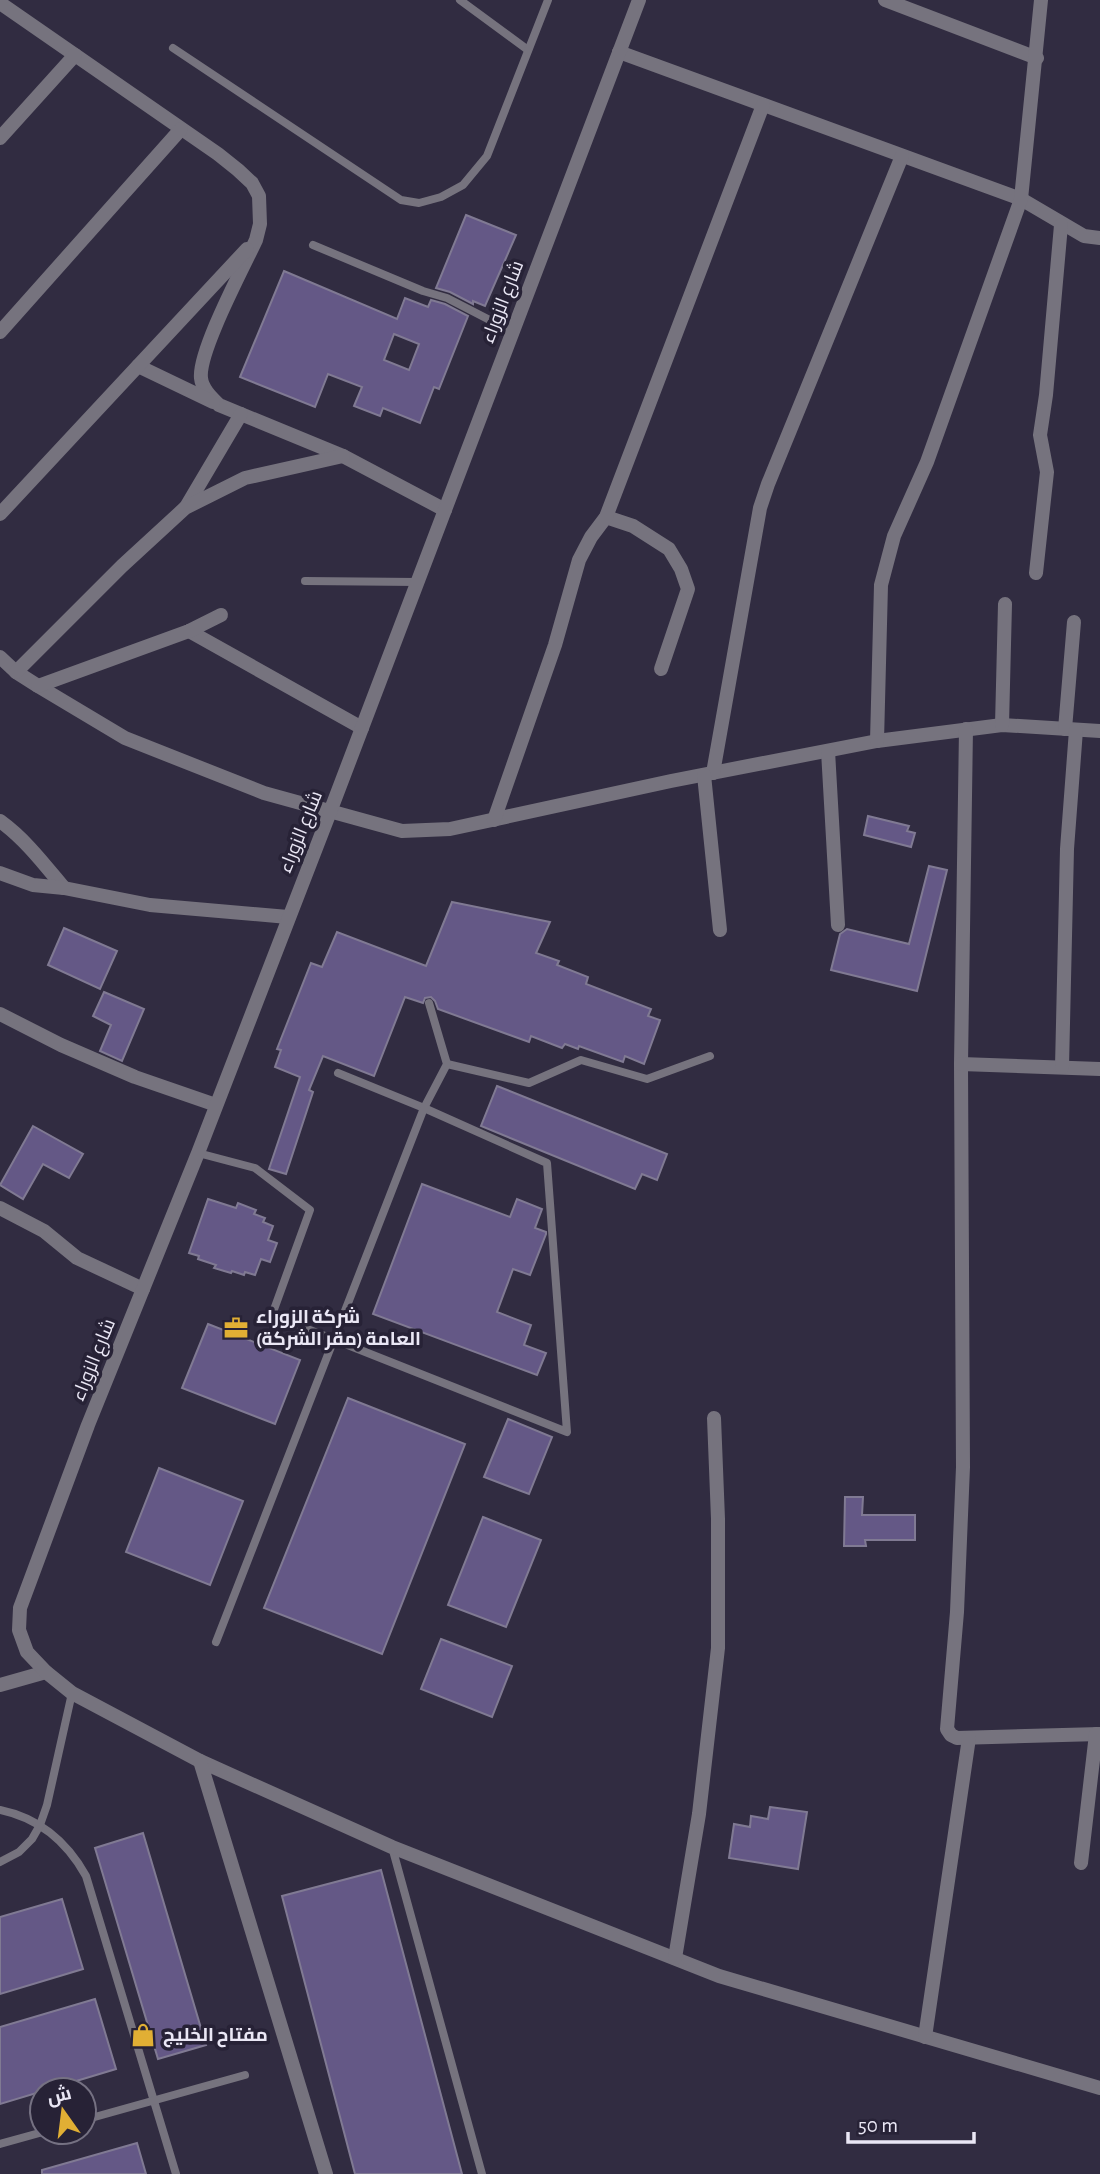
<svg xmlns="http://www.w3.org/2000/svg" width="1100" height="2174" font-family="'Alegreya Sans',Cairo,sans-serif">
	<style>
		.building { fill: #645886; stroke: #807a93; stroke-width: 2; fill-rule: evenodd }
		.lines { fill: none; stroke-linecap: round; stroke-linejoin: round }
		.lane { stroke: #76737e; stroke-width: 8 }
		.street { stroke: #76737e; stroke-width: 14 }
		.labels { text-anchor: middle; dominant-baseline: central; stroke-width: 7; stroke-linejoin: round; paint-order: stroke }
		.street-label { font-size: 19px; fill: #eae7f5; stroke: #272236 }
		.poi-label { font-size: 19px; font-weight: bold; fill: #eae7f5; stroke: #272236; text-anchor: start }
	</style>
	<rect width="100%" height="100%" fill="#312c41"/>
	<!-- building -->
	<g class="building">
		<path d="M 466,215 L 516,235 L 485,306 L 473,301 L 473,304 L 450,292 L 436,288 Z"/>
		<path d="M 284,271 L 397,319 L 405,298 L 428,307 L 431,300 L 445,304 L 468,316 L 439,389 L 434,387 L 420,423 L 383,408 L 380,416 L 354,406 L 362,387 L 328,374 L 315,407 L 240,377 ZM 394,334 L 419,344 L 409,370 L 384,360 Z"/>
		<path d="M 868,816 L 909,826 L 907,831 L 915,833 L 911,847 L 864,835 Z"/>
		<path d="M 929,866 L 947,870 L 917,991 L 831,970 L 840,934 L 847,929 L 909,944 Z"/>
		<path d="M 452,902 L 550,922 L 536,953 L 559,961 L 557,965 L 588,977 L 586,984 L 651,1009 L 648,1016 L 660,1020 L 644,1064 L 625,1056 L 623,1062 L 579,1046 L 578,1049 L 565,1044 L 562,1048 L 531,1036 L 529,1042 L 438,1009 L 435,1001 L 431,997 L 425,998 L 423,1003 L 405,997 L 374,1076 L 323,1056 L 309,1090 L 313,1092 L 286,1174 L 269,1169 L 300,1077 L 275,1067 L 281,1050 L 277,1049 L 311,963 L 322,967 L 337,932 L 426,966 Z"/>
		<path d="M 64,928 L 117,951 L 100,989 L 48,965 Z"/>
		<path d="M 104,992 L 144,1009 L 122,1061 L 100,1051 L 111,1025 L 93,1016 Z"/>
		<path d="M 497,1086 L 667,1154 L 657,1180 L 642,1174 L 635,1189 L 481,1126 Z"/>
		<path d="M 33,1126 L 83,1154 L 69,1178 L 43,1164 L 23,1199 L 0,1185 Z"/>
		<path d="M 422,1184 L 510,1217 L 517,1199 L 542,1209 L 535,1228 L 546,1232 L 546,1234 L 530,1275 L 513,1269 L 497,1312 L 531,1325 L 524,1345 L 546,1353 L 537,1375 L 373,1314 Z"/>
		<path d="M 208,1199 L 236,1208 L 238,1203 L 256,1210 L 254,1214 L 265,1218 L 263,1222 L 273,1226 L 268,1240 L 277,1243 L 270,1262 L 261,1259 L 255,1275 L 245,1272 L 244,1275 L 232,1271 L 231,1273 L 214,1268 L 216,1265 L 198,1259 L 199,1256 L 189,1253 Z"/>
		<path d="M 208,1324 L 300,1360 L 275,1424 L 182,1388 Z"/>
		<path d="M 348,1398 L 465,1444 L 382,1654 L 264,1608 Z"/>
		<path d="M 508,1419 L 552,1437 L 529,1494 L 484,1477 Z"/>
		<path d="M 159,1468 L 243,1501 L 210,1585 L 126,1552 Z"/>
		<path d="M 845,1497 L 863,1497 L 862,1515 L 915,1515 L 915,1540 L 865,1540 L 866,1546 L 844,1546 Z"/>
		<path d="M 483,1517 L 541,1540 L 506,1627 L 448,1605 Z"/>
		<path d="M 441,1639 L 512,1666 L 492,1717 L 421,1689 Z"/>
		<path d="M 770,1807 L 807,1812 L 798,1869 L 729,1858 L 734,1824 L 750,1827 L 751,1816 L 768,1819 Z"/>
		<path d="M 143,1833 L 206,2045 L 158,2059 L 95,1848 Z"/>
		<path d="M 381,1870 L 462,2174 L 355,2174 L 282,1896 Z"/>
		<path d="M 62,1899 L 83,1969 L 0,1994 L 0,1917 Z"/>
		<path d="M 95,1999 L 116,2069 L 0,2104 L 0,2027 Z"/>
		<path d="M 137,2143 L 146,2174 L 42,2174 L 42,2170 Z"/>
	</g>
	<g class="lines">
		<!-- lane -->
		<g class="lane">
			<path d="M 460,0 L 528,50"/>
			<path d="M 173,48 L 401,200 L 419,203 L 441,197 L 463,185 L 487,156 L 548,0"/>
			<path d="M 313,245 L 423,291 L 447,298 L 513,332"/>
			<path d="M 305,581 L 417,582"/>
			<path d="M 447,1064 L 529,1083 L 581,1060 L 647,1079 L 710,1056"/>
			<path d="M 198,1153 L 255,1168 L 310,1210 L 272,1315 L 567,1432 L 547,1163 L 424,1108 L 338,1073"/>
			<path d="M 216,1642 L 424,1108 L 447,1064 L 429,1003"/>
			<path d="M 0,1810 C 39,1818 67,1842 86,1876 L 176,2174"/>
			<path d="M 392,1847 L 482,2174"/>
			<path d="M 0,1862 L 19,1852 L 32,1839 L 40,1825 L 47,1805 L 72,1693"/>
			<path d="M 84,2120 L 245,2075"/>
			<path d="M 0,2144 L 43,2132"/>
		</g>
		<!-- street -->
		<g class="street">
			<path d="M 885,0 L 1037,58"/>
			<path d="M 0,3 L 218,154 L 238,170 L 252,183 L 259,196 L 260,224 L 256,240 C 243,268 198,352 201,378 C 202,389 212,398 219,405 L 343,456 L 445,510"/>
			<path d="M 619,52 L 1021,199 L 1084,236 L 1100,238"/>
			<path d="M 0,138 L 75,55"/>
			<path d="M 0,332 L 181,129"/>
			<path d="M 138,366 L 213,402"/>
			<path d="M 186,507 L 241,414"/>
			<path d="M 0,514 L 247,249"/>
			<path d="M 606,517 L 633,526 L 669,549 L 681,569 L 688,589 L 661,669"/>
			<path d="M 1036,573 L 1047,472 L 1040,435 L 1046,395 L 1061,225"/>
			<path d="M 189,631 L 362,728"/>
			<path d="M 0,657 L 16,672 L 38,686 L 125,738 L 264,793 L 402,831 L 450,829 L 671,781 L 877,741 L 1002,725 L 1100,731"/>
			<path d="M 16,672 L 122,566 L 185,508 L 245,478 L 343,456"/>
			<path d="M 38,686 L 189,631 L 221,615"/>
			<path d="M 1002,725 L 1005,604"/>
			<path d="M 966,729 L 961,1064 L 963,1467 L 957,1612 L 947,1729 L 951,1735 L 957,1738 L 1100,1734"/>
			<path d="M 1065,729 L 1074,622"/>
			<path d="M 877,741 L 881,585 L 894,536 L 927,462 L 1021,199 L 1041,0"/>
			<path d="M 828,751 L 838,925"/>
			<path d="M 713,773 L 760,508 L 768,484 L 902,156"/>
			<path d="M 704,775 L 720,930"/>
			<path d="M 494,820 L 555,645 L 579,560 L 591,537 L 606,517 L 763,105"/>
			<path d="M 0,821 C 25,839 44,864 64,888"/>
			<path d="M 0,873 L 33,885 L 64,888 L 150,905 L 288,917"/>
			<path d="M 0,1014 L 61,1045 L 135,1077 L 216,1105"/>
			<path d="M 961,1064 L 1100,1069"/>
			<path d="M 1062,1067 L 1067,849 L 1076,730"/>
			<path d="M 0,1208 L 44,1231 L 77,1258 L 143,1289"/>
			<path d="M 0,1685 L 46,1672"/>
			<path d="M 200,1761 L 392,1847 L 719,1976 L 1100,2088"/>
			<path d="M 1081,1863 L 1096,1734"/>
			<path d="M 675,1958 L 699,1814 L 718,1648 L 718,1519 L 714,1418"/>
			<path d="M 925,2037 L 969,1738"/>
			<path d="M 326,2174 L 200,1761 L 72,1693 L 46,1672 L 27,1652 L 19,1630 L 20,1608 L 88,1425 L 198,1153 L 330,812 L 639,0"/>
		</g>
	</g>
	<!-- icons -->
	<defs>
		<g id="office-bare" transform="scale(1.89)"><path d="M-6-3h4V-5.5h4V-3h4V5H-6ZM-1-4.5V-3h2v-1.5ZM-6 0V1H6V0Z" fill="#e1af34" stroke="#272236" stroke-width="2.5" paint-order="stroke"/></g>
		<g id="shop-bare" transform="scale(1.89)"><path d="M-5-2.5h2.3a2.7 3.5 0 0 1 5.4 0H5L5.5 6h-11ZM-1.5-2.5h3a1.5 2.3 0 0 0-3 0Z" fill="#e1af34" stroke="#272236" stroke-width="2.5" paint-order="stroke"/></g>
	</defs>
	<g fill-rule="evenodd">
		<use href="#office-bare" x="236" y="1328"/>
		<use href="#shop-bare" x="143" y="2035"/>
	</g>
	<g class="labels">
		<!-- street labels -->
		<g class="street-label">
			<text transform="translate(503 302) rotate(-69)">شارع الزوراء</text>
			<text transform="translate(301 832) rotate(-68)">شارع الزوراء</text>
			<text transform="translate(94 1360) rotate(-68)">شارع الزوراء</text>
		</g>
		<!-- poi labels -->
		<g class="poi-label">
			<text x="256" y="1317">شركة الزوراء<tspan x="256" dy="22">العامة (مقر الشركة)</tspan></text>
			<text x="163" y="2035">مفتاح الخليج</text>
		</g>
	</g>
	<!-- north arrow -->
	<g transform="translate(63 2111) rotate(346)"><circle r="33" fill="#272236" stroke="#757182" stroke-width="2"/>
	<path d="M0-5L12 26L0 18L-12 26Z" fill="#e1af34"/>
	<text y="-10" font-size="19" font-weight="bold" text-anchor="middle" fill="#eae7f5">ش</text>
	</g>
	<!-- scale -->
	<path d="M848 2132v10h126v-10" fill="none" stroke="#eae7f5" stroke-width="3.5"/>
	<text x="858" y="2132" font-size="21" fill="#eae7f5" stroke="#272236" stroke-width="5" paint-order="stroke">50 m</text>
</svg>
